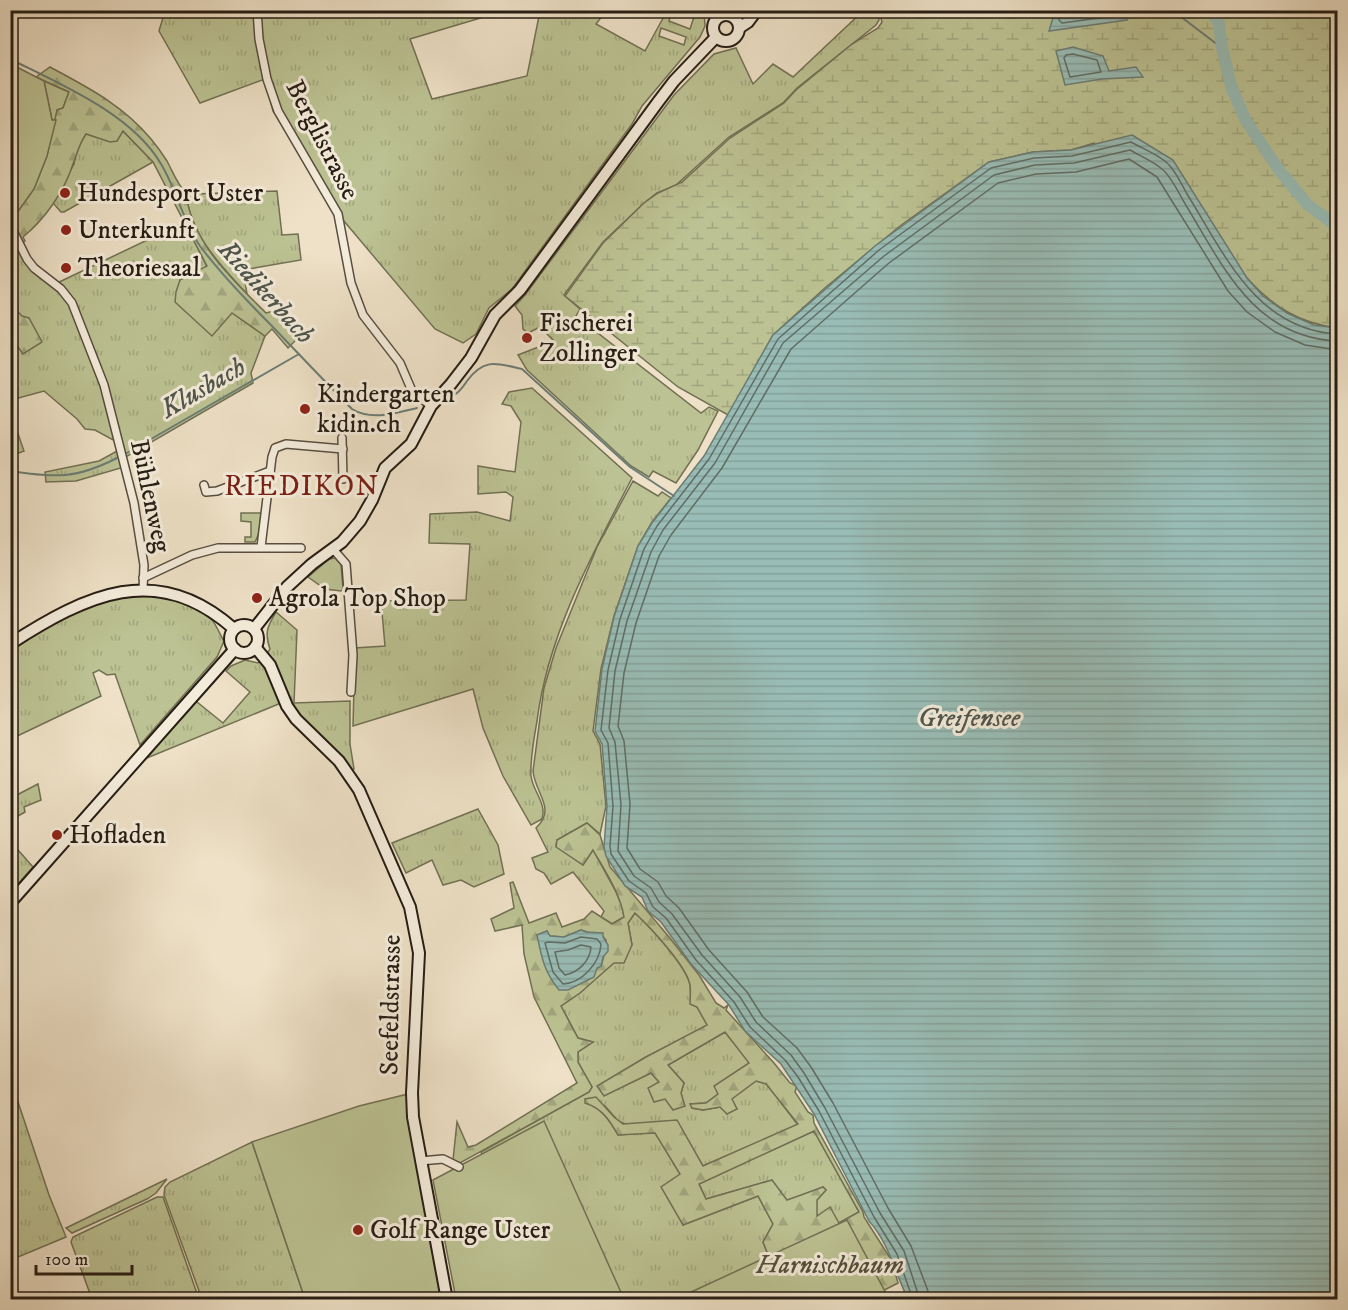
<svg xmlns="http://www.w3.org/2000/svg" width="1348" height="1310" font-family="'IM FELL DW Pica',serif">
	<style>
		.grass { fill: url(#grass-tufts); stroke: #717054; stroke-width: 1.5; fill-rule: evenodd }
		.forest { fill: url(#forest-firs); stroke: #717054; stroke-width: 1.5; fill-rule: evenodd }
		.wetland { fill: url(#wetland-marsh); stroke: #717054; stroke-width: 1.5 }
		.green { fill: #bcc293; stroke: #717054; stroke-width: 1.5 }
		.water { fill: url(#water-rules); stroke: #6b7d75; stroke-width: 1.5 }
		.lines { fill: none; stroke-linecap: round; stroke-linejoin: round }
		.shore { stroke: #606d65; stroke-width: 1.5 }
		.stream { stroke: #6b7d75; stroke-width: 2 }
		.river { stroke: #99bdb6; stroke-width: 12 }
		.street-casing { stroke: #584e41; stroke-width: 10 }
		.secondary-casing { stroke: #261d14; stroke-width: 14 }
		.street { stroke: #f4ecdb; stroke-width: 7 }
		.secondary { stroke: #f4ecdb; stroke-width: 10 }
		.poi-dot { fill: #8f2418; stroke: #f4ecdb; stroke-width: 2 }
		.labels { text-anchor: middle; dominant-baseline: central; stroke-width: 6; stroke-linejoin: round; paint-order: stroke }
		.street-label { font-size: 26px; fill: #261d14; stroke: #f4ecdb }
		.poi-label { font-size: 26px; fill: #261d14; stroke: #f4ecdb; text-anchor: start }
		.park-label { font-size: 26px; font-style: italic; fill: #534f3a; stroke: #f4ecdb }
		.water-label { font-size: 27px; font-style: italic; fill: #4e554d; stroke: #f4ecdb }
		.quarter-label { font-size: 28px; letter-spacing: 1.5px; fill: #7a1f14; stroke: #f4ecdb }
	</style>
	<defs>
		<pattern id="grass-tufts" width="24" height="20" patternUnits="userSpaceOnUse" patternTransform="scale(1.5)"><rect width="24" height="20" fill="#bcc293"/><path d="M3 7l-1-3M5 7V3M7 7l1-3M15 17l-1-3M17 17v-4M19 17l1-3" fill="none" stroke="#a1a67e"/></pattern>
		<pattern id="forest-firs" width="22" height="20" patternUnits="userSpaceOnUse" patternTransform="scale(1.5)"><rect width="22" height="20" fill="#bcc293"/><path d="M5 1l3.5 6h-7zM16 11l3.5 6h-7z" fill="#a1a67e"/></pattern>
		<pattern id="wetland-marsh" width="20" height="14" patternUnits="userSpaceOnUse" patternTransform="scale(1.5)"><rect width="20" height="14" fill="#bcc293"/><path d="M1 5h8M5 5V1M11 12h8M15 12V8" fill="none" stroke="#a1a67e"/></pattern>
		<pattern id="water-rules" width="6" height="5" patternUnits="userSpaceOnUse" patternTransform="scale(1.5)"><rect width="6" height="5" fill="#99bdb6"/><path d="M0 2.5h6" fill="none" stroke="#84a29c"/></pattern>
	</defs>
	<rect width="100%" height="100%" fill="#eee1c7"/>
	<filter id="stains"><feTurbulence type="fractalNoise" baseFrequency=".00333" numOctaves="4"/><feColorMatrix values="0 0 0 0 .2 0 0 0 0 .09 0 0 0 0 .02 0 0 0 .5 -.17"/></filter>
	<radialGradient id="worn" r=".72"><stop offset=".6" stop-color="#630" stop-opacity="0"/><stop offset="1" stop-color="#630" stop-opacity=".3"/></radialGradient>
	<!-- grass -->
	<g class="grass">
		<path d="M 165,11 L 504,11 L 410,39 L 432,99 L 527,76 L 540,11 L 606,11 L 596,24 L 645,51 L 667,11 L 672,11 L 669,21 L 690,29 L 694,17 L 676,11 L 704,11 L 705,26 L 700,37 L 642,106 L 632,124 L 512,289 L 489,308 L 476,334 L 463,343 L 435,329 L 338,214 L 273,111 L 265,79 L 200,103 L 159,31 ZM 661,28 L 686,37 L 684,45 L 659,36 Z"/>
		<path d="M 863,11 L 878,11 L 879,20 L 876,25 L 797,88 L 783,103 L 729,137 L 675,186 L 657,193 L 644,203 L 603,242 L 564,295 L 580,309 L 576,316 L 701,413 L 709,407 L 718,411 L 698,450 L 676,483 L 653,471 L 649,477 L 631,466 L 527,370 L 518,355 L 554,341 L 540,327 L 528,333 L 523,329 L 522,315 L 515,306 L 525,295 L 674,95 L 714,54 L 736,48 L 753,84 L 773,64 L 793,77 Z"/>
		<path d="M 44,81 L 69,92 L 63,108 L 57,110 L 56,120 L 52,120 Z"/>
		<path d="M 123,131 L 153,162 L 64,212 L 61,212 L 53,203 L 74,164 L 77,147 L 86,134 Z"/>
		<path d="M 277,191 L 282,235 L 298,234 L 301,260 L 243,270 L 247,294 C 220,265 190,234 186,193 L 195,194 Z"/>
		<path d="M 185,222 L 207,267 L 180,280 L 231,312 L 265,336 L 251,373 L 253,383 L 122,459 L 124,467 L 76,481 L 46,482 L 45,472 L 99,461 L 119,450 L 117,442 L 95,430 L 85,429 L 77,419 L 44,391 L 11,400 L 10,225 L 27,259 L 55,284 Z"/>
		<path d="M 532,388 L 632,478 C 592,555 548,634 537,721 C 534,738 530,759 531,776 C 533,792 547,803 542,819 L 531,825 L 503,776 L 483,728 L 473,689 L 353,726 L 355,648 L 385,646 L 381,601 L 466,600 L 470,544 L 429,543 L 430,514 L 477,512 L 510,521 L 513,497 L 506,492 L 478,494 L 478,466 L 515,472 L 521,422 L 511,406 L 502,404 L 509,392 Z"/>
		<path d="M 10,424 L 16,428 L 24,451 L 11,456 Z"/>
		<path d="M 633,481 L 658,496 L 662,492 L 671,498 L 652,522 L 638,546 L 614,616 L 601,669 L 593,731 L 600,744 L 606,806 L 600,834 L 587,823 L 557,840 L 556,846 L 583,865 L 593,850 L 616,892 L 622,906 L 624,917 L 612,924 L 601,917 L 604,911 L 573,872 L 551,884 L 544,873 L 536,869 L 532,858 L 548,852 L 536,828 C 557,808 535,794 533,771 L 544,688 L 556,648 L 597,547 Z"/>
		<path d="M 121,591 C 153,596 187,597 212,620 C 217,626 220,635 224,641 L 217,657 L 140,745 L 115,674 L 107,675 L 99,670 L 93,673 L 101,696 L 11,739 L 11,644 L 43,624 Z"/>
		<path d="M 276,612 L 297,630 L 294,703 L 350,701 L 350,744 L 354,769 L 351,771 L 297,715 L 287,697 L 268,652 L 270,649 C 264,632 268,626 276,612 Z"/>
		<path d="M 245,660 L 258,663 L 261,660 L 269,672 L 281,703 L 142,760 L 192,703 L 197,702 L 223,723 L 250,692 L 226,671 L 231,666 Z"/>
		<path d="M 38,784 L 41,800 L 24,807 L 25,812 L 11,820 L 11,798 Z"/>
		<path d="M 478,809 L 498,845 L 504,874 L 474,887 L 461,880 L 443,885 L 432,860 L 406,873 L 392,843 Z"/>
		<path d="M 11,842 L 33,867 L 11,892 L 10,892 Z"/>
		<path d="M 635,913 C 650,927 686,966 690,985 C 691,991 690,998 691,1004 L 697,1007 L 708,1026 L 646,1057 L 598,1086 L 604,1095 L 651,1073 L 659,1082 L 665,1099 L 684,1106 L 681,1093 L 684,1083 L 668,1065 L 725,1032 L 750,1063 L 715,1086 L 718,1094 L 706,1103 L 691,1104 L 692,1108 L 703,1110 L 720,1107 L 727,1113 L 737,1109 L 731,1099 L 756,1081 L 766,1083 L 798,1125 L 703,1166 L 677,1121 L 628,1125 L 618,1121 L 605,1106 L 586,1103 C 602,1108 610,1121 618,1135 L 655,1132 L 680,1174 L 683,1225 L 758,1196 L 773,1224 L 763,1242 L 771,1262 L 685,1299 L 584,1299 L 511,1212 L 481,1152 L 589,1092 L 592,1087 L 578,1062 L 578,1052 L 593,1042 L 578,1038 L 561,1006 L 580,993 L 632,945 L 628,923 Z"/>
		<path d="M 10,1078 L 49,1195 L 66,1237 L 11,1260 Z"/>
		<path d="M 814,1131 L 859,1212 L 839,1223 L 816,1217 L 817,1200 L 826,1190 L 823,1187 L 787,1201 L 772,1180 L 706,1199 L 699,1184 Z"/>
		<path d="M 252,1142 L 305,1299 L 202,1299 L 164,1195 L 165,1187 L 170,1182 Z"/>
		<path d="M 167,1179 L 156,1193 L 147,1199 L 72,1233 L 66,1228 Z"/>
		<path d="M 157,1197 L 163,1197 L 199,1299 L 92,1299 L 71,1242 L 73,1237 Z"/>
	</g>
	<!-- forest -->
	<g class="forest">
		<path d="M 50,67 C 87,87 123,105 151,139 C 156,145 162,153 167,161 C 173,172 177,184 186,193 C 191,242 233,280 266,313 L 278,310 L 298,338 L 288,348 L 272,329 L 265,336 L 232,313 L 212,336 L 175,302 L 176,292 L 180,280 L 207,266 L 153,162 L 123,131 L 117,141 L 110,142 L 86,134 C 78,146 78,152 73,164 C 64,192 45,219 23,237 L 25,241 L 18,245 L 11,221 L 34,189 L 47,156 L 57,110 L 63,108 L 69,92 L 36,77 Z"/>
		<path d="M 11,295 L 18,307 L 17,311 L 22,316 L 29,318 L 42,342 L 23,354 L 11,337 Z"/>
		<path d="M 587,823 L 600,835 L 610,867 L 669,937 L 699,975 L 716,1003 L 724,1008 L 728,1005 L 726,1010 L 774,1063 L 790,1083 L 797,1086 L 795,1092 L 808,1112 L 813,1115 L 814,1123 L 863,1212 L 864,1217 L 892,1261 L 898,1283 L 867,1299 L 771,1262 L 763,1242 L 773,1224 L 758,1196 L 683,1225 L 661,1187 L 680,1174 L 655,1133 L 618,1135 C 610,1121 602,1108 585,1103 L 585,1099 L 596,1097 L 614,1117 L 623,1124 L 677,1120 L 703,1166 L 798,1124 L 766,1084 L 756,1081 L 732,1099 L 737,1109 L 727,1114 L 720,1107 L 703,1110 L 692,1108 L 690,1104 L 706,1103 L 718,1094 L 714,1086 L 749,1063 L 725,1032 L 668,1065 L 684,1083 L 681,1093 L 685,1106 L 673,1110 L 665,1099 L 654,1102 L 648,1088 L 659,1082 L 651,1073 L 604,1096 L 597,1086 L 646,1057 L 707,1025 L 697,1007 L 690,1004 C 690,998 691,991 690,985 C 687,966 650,927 635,913 L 628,923 L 632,945 L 624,963 L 614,963 L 580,993 L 561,1006 L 578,1038 L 593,1042 L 578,1052 L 578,1062 L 592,1087 L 589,1092 L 460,1163 L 453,1160 L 457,1122 L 468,1147 L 476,1145 L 577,1083 L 534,997 L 524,954 L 522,925 L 495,931 L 491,919 L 514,908 L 510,883 L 513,882 L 529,923 L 556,913 L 562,927 L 584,919 L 592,911 L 612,924 L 624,917 C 620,893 605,871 593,850 L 583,865 L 556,847 L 557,840 ZM 581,930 L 603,937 L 606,940 L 606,949 L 601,966 L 597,968 L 537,935 L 547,931 L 549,936 L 564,937 ZM 814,1131 L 859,1212 L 839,1223 L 830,1207 L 817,1216 L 817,1200 L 826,1190 L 823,1187 L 787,1200 L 772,1180 L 706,1199 L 699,1184 Z"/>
	</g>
	<!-- wetland -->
	<path class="wetland" d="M 879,11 L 1337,11 L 1337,328 C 1299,323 1273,307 1247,278 L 1094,143 L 1071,150 L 1033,152 L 989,162 L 900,226 L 826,287 L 773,335 L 728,415 L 678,387 L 565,296 L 603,243 L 644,203 L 658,193 L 682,182 L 730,138 L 784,103 L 796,90 L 852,44 L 878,28 L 882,22 Z"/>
	<!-- green -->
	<g class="green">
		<path d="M 11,64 L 44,81 L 52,120 L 56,120 L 47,156 L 34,189 L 11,221 Z"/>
		<path d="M 241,513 L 261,513 L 259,533 L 255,542 L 245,542 L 245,537 L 251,537 L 251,522 L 241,521 Z"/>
		<path d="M 335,558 L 341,564 L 343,589 L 341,591 L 325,589 L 308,577 L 329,559 Z"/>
		<path d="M 412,1093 L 447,1299 L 305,1299 L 252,1142 L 359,1106 Z"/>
		<path d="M 544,1121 L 624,1299 L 456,1299 L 433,1180 Z"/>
		<path d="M 847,1220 L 889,1299 L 676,1299 Z"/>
	</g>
	<!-- water -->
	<g class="water">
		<path d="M 1055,11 L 1055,10 L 1133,11 L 1127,20 L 1049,31 Z"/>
		<path d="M 1073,47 L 1103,56 L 1109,71 L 1136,67 L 1143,77 L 1102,79 L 1065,85 L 1056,51 Z"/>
		<path d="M 1132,135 L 1173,160 L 1247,278 L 1263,296 L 1287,313 L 1314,325 L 1337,328 L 1337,1299 L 908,1299 C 895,1273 889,1243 869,1221 L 814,1114 L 781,1064 L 745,1031 L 729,1005 L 691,964 L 661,922 L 648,911 L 642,897 L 625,886 L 606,856 L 604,847 L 607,806 L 602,744 L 595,731 L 602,669 L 614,617 L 638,546 L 652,523 L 704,456 L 773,335 L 875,246 L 989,162 L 1033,152 L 1071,150 Z"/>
		<path d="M 581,930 L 586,932 L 603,933 L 603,937 L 608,945 L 608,951 L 603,957 L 601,966 L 597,968 L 594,977 L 568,990 L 559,990 C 544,971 542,959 537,935 L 547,931 L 550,936 L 564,937 Z"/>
	</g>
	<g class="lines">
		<!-- shore -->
		<g class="shore">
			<path d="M 1060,10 L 1059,20 L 1062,23 L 1122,15 L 1126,10"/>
			<path d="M 1073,54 L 1097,60 L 1101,72 L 1070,77 L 1064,58 L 1066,55 Z"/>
			<path d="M 581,937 L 597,939 L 601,944 C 600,963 582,983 563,984 L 553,972 L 545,943 L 548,942 L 565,943 Z"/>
			<path d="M 581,945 L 591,947 C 590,961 579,972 565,975 L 559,968 L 555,952 L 568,950 Z"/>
			<path d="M 913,1300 L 897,1254 L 874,1217 L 819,1111 L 798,1077 L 785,1060 L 750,1027 L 734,1002 L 696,960 L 666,918 L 653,907 L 646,893 L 629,881 L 611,854 L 610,846 L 613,806 L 608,743 L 601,730 L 608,670 L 620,619 L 644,549 L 657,526 L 709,459 L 778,339 L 879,250 L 991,168 L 1034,158 L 1072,156 L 1131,142 C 1143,149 1162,156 1170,166 C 1177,174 1182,185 1187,194 C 1224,253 1256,330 1338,334"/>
			<path d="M 920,1300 L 904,1251 L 880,1213 L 825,1108 L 804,1073 L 791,1055 L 756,1022 L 740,997 L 702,955 L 672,914 L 659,902 L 651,888 L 634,876 L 618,851 L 621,805 L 615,742 L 609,728 L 615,671 L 627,621 L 651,552 L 663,530 L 715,463 L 783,343 L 884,256 L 994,175 L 1035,165 L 1074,163 L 1130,150 C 1140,156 1153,161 1162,169 C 1172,177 1180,196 1187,207 C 1224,268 1255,338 1338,341"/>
			<path d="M 929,1300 L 928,1291 L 911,1246 L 888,1208 L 833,1103 L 811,1067 L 797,1048 L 763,1017 L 747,992 L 709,950 L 679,908 L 666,896 L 658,882 L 640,869 L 627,848 L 630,804 L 624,741 L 618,726 L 624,673 L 636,623 L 659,556 L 671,535 L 722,468 L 791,349 L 889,263 L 998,183 L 1036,174 L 1076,172 L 1129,159 L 1157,177 L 1228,291 L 1247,312 L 1275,332 L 1305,345 L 1338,350"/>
		</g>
		<!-- stream -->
		<g class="stream">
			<path d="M 1172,10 L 1222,48"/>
			<path d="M 10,59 C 60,84 132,114 161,164 C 177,190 183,222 200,246 C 221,274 245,299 270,324 C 297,352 324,381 352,409 C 371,421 396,413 417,408"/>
			<path d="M 454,395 C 460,392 463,387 467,381 C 484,358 496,363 522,369 L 630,467 L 674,496"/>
			<path d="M 125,454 L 299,354"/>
			<path d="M 10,471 C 56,477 74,480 117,458"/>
		</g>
		<!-- river -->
		<path class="river" d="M 1211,10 L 1219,24 L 1222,48 L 1232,89 L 1246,121 L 1279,170 L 1308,205 L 1338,227"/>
		<!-- street casing -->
		<g class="street-casing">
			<g id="street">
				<path d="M 257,10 L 259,39 L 267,79 L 278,111 L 338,214 L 351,283 L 363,315 L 400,363 L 412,391 L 431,406"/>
				<path d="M 10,225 L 27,259 L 34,268 L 61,289 L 72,303 L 104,385 L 134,503 L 144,565 L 143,590"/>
				<path d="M 342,438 L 343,479"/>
				<path d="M 204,485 L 206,492 L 217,491 L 270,471"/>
				<path d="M 261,547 L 272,457 L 275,448 L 286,444 L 343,449"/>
				<path d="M 333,549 L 346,564 L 353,655 L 351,692"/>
				<path d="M 143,578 L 192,555 L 218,548 L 301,548"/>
				<path d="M 420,1161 L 443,1159 L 459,1167"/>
			</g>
		</g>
		<!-- secondary casing -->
		<g class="secondary-casing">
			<g id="secondary">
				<circle cx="726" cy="28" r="13"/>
				<path d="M 739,28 L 748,22 L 757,10"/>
				<circle cx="244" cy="639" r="14"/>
				<path d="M 254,629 L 287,587 L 312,564 L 342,542 L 360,521 L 372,500 L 385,468 L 411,444 L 431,406 L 451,384 L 471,358 L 495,315 L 520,290 L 658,102 L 674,81 L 716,37"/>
				<path d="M 10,644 C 86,595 157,560 234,629"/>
				<path d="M 255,647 L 270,665 L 287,706 L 296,719 L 339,761 L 359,790 L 410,907 L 419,953 L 412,1093 L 413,1117 L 447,1300"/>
				<path d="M 10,903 L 235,649"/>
			</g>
		</g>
		<!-- street -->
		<use href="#street" class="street"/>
		<!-- secondary -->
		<use href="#secondary" class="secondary"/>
	</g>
	<!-- markers -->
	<g class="poi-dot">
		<circle cx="65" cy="193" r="6"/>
		<circle cx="66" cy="230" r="6"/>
		<circle cx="66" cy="268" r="6"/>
		<circle cx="527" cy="338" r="6"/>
		<circle cx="305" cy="409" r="6"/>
		<circle cx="257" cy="598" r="6"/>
		<circle cx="57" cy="835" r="6"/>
		<circle cx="358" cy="1230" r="6"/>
	</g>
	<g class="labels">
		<!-- street labels -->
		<g class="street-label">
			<text transform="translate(322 140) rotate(63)">Berglistrasse</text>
			<text transform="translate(150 496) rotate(78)">Bühlenweg</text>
			<text transform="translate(391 1005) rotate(-89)">Seefeldstrasse</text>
		</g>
		<!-- poi labels -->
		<g class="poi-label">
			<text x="77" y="193">Hundesport Uster</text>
			<text x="78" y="230">Unterkunft</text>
			<text x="78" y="268">Theoriesaal</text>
			<text x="539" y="323">Fischerei<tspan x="539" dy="30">Zollinger</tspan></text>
			<text x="317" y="394">Kindergarten<tspan x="317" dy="30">kidin.ch</tspan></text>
			<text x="269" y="598">Agrola Top Shop</text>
			<text x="69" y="835">Hofladen</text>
			<text x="370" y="1230">Golf Range Uster</text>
		</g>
		<!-- park labels -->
		<g class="park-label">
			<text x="830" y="1265">Harnischbaum</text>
		</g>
		<!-- water labels -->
		<g class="water-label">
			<text transform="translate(266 292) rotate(48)">Riedikerbach</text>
			<text transform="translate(203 388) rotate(-30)">Klusbach</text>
			<text x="969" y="718">Greifensee</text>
		</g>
		<!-- quarter labels -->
		<g class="quarter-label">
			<text x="302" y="486">RIEDIKON</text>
		</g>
	</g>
	<!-- margin -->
	<rect width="1348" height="1310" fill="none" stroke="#eee1c7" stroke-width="36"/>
	<rect x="12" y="12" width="1324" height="1286" fill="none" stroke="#261d14" stroke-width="3"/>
	<rect x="18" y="18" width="1312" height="1274" fill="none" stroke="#261d14" stroke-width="1.5"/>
	<!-- scale -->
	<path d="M36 1265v9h96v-9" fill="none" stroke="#261d14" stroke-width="3"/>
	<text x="45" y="1265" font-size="18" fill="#261d14" stroke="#f4ecdb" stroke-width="4.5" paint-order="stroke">100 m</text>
	<rect width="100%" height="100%" filter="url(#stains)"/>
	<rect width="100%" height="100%" fill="url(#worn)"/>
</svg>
